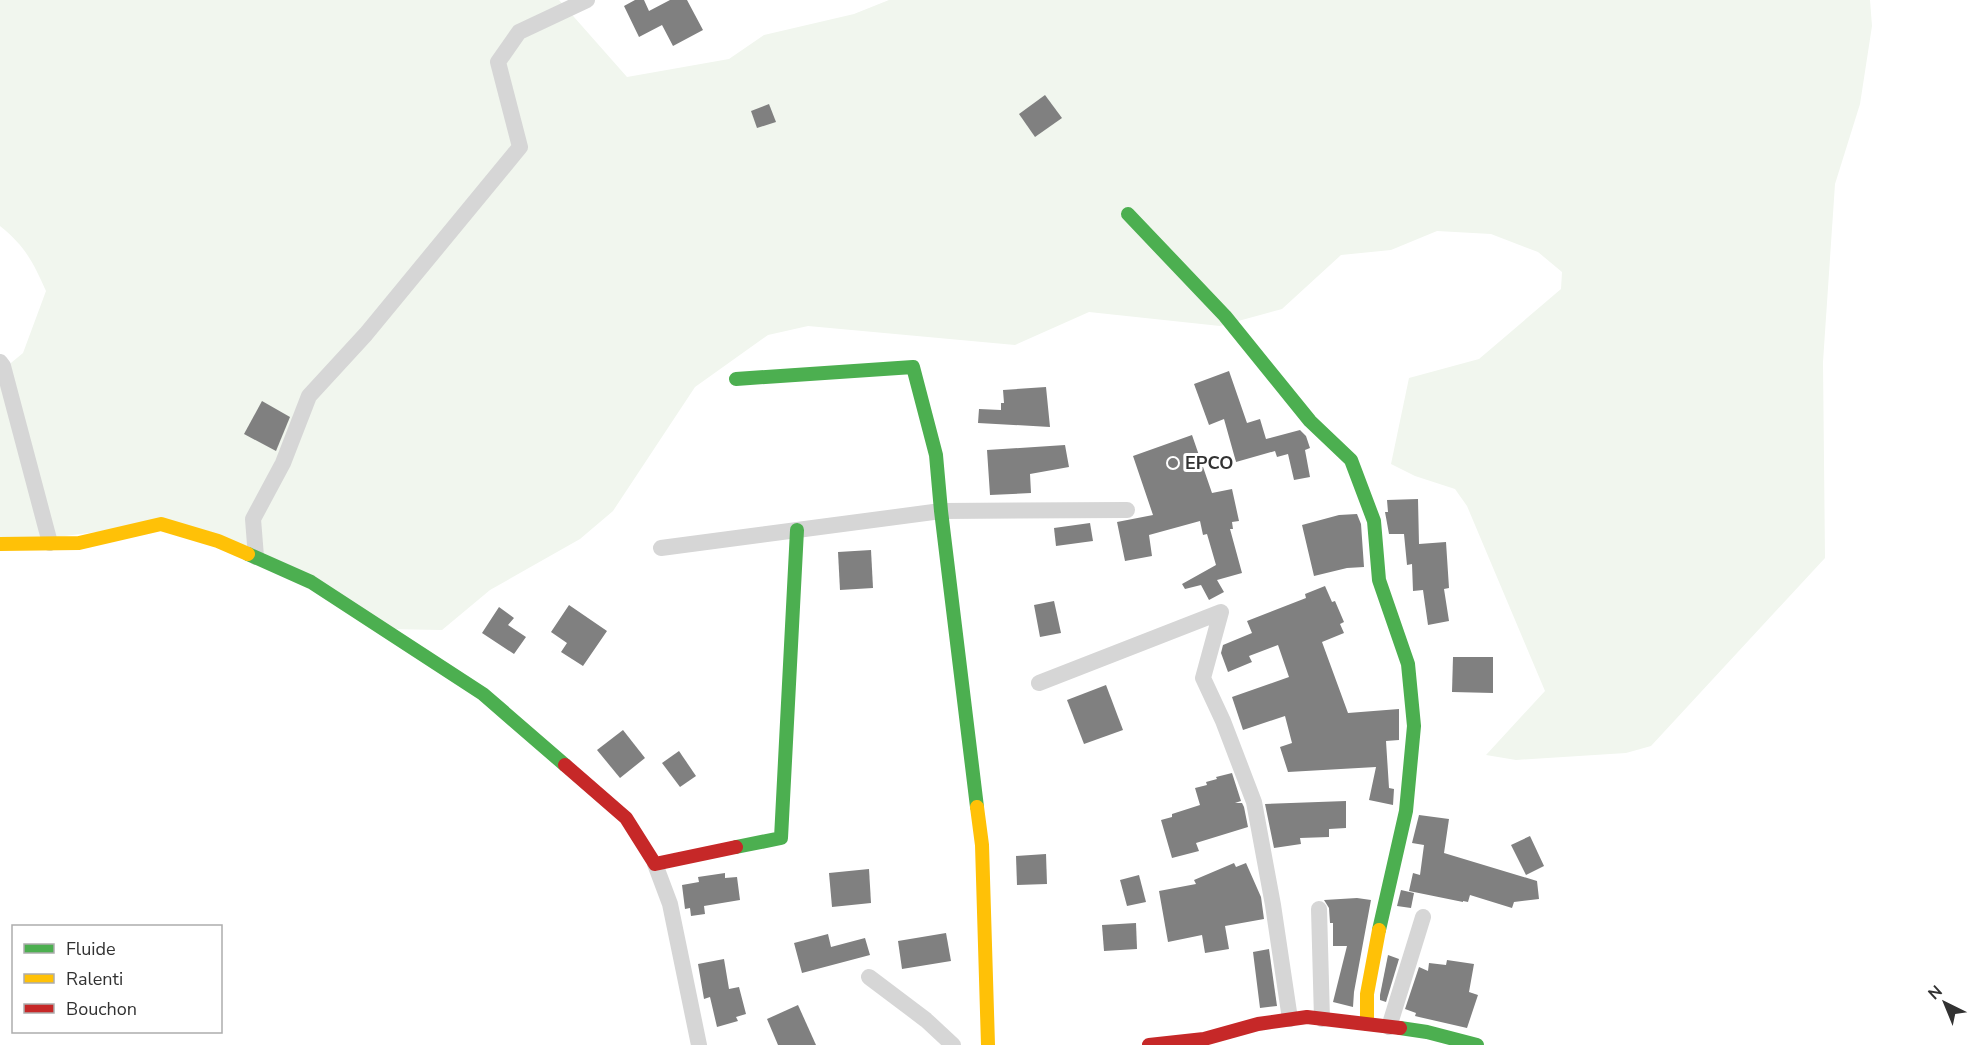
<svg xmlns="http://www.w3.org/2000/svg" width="1987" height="1045" font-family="'Nunito Sans',sans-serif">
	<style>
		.green { fill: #f1f6ee }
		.building { fill: #808080 }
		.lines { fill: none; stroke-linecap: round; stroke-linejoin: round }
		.street { stroke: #d6d6d6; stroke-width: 16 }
		.fast { stroke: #4caf50; stroke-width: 14 }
		.slow { stroke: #ffc107; stroke-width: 14 }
		.jam { stroke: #c62828; stroke-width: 14 }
		.poi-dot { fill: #7a7a7a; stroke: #fff; stroke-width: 2 }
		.labels { text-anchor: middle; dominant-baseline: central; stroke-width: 6; stroke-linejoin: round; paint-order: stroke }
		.poi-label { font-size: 18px; font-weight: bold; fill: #323232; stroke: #fff; text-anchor: start }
	</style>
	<rect width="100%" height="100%" fill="#fff"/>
	<!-- green -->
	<path class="green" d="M 0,0 L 559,0 L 627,77 L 729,59 L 764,35 L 854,14 L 889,0 L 1870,0 L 1872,26 L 1860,104 L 1835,184 L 1823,362 L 1825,558 L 1651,746 L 1626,753 L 1516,760 L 1486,755 L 1545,691 L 1467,506 L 1455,489 L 1415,476 L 1391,464 L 1409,378 L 1479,359 L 1561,289 L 1562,272 L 1538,252 L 1491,234 L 1437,231 L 1391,250 L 1341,255 L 1282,309 L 1220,326 L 1089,312 L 1015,345 L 808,326 L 768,335 L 695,387 L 613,511 L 580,539 L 490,590 L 442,630 L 386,629 L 311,582 L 161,524 L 0,544 L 0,372 L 23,353 L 46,291 C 33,262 25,246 0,226 Z"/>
	<!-- building -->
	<g class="building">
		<path d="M 635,0 L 644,0 L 649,11 L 670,0 L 687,0 L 703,30 L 673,46 L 662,25 L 639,37 L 624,6 Z"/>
		<path d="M 1045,95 L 1062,118 L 1035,137 L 1019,114 Z"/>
		<path d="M 769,104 L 776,122 L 757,128 L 751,111 Z"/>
		<path d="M 1229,371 L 1247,423 L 1260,419 L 1266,439 L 1300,430 L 1306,436 L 1310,448 L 1305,450 L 1310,477 L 1294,480 L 1288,454 L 1277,457 L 1275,451 L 1236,462 L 1224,419 L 1209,425 L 1194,384 Z"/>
		<path d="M 1046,387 L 1050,427 L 978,423 L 979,409 L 1001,410 L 1001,403 L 1004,403 L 1003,390 Z"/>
		<path d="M 262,401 L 290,417 L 276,451 L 244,434 Z"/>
		<path d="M 1192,435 L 1212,493 L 1232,489 L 1239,521 L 1232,522 L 1233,529 L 1230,529 L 1242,573 L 1217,580 L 1224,592 L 1209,600 L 1201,585 L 1185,589 L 1182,584 L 1216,565 L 1207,534 L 1203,535 L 1200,521 L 1149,535 L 1152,556 L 1125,561 L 1117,522 L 1153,515 L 1133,456 Z"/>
		<path d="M 1065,445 L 1069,467 L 1030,474 L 1031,493 L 990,495 L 987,450 Z"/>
		<path d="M 1418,499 L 1419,544 L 1446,542 L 1449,588 L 1444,589 L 1449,621 L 1428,625 L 1423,590 L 1413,591 L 1412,564 L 1407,565 L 1404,534 L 1389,534 L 1385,512 L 1388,512 L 1387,500 Z"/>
		<path d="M 1357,514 L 1361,524 L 1364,567 L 1347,568 L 1314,576 L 1302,525 L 1339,515 Z"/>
		<path d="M 1090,523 L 1093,541 L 1056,546 L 1054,528 Z"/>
		<path d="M 871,550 L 873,588 L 840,590 L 838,552 Z"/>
		<path d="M 1325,586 L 1332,602 L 1335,601 L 1344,622 L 1340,624 L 1344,633 L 1322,642 L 1348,713 L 1399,709 L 1399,740 L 1386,741 L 1389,788 L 1394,789 L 1393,805 L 1369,800 L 1376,767 L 1288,772 L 1280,747 L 1292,743 L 1285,716 L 1243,730 L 1232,697 L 1289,677 L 1278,645 L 1249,656 L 1252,662 L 1228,672 L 1221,653 L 1223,645 L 1252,633 L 1247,621 L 1306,598 L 1305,594 Z"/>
		<path d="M 1054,601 L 1061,633 L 1040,637 L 1034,605 Z"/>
		<path d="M 569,605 L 607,631 L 583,666 L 561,652 L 567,643 L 551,632 Z"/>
		<path d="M 499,607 L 514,618 L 508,625 L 526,637 L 514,654 L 482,633 Z"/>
		<path d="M 1453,657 L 1493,657 L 1493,693 L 1452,692 Z"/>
		<path d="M 1106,685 L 1123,730 L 1084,744 L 1067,700 Z"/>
		<path d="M 623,730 L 645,758 L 620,778 L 597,750 Z"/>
		<path d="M 679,751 L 696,776 L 680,787 L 662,763 Z"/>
		<path d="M 1232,773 L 1241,801 L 1235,803 L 1242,803 L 1244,807 L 1248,827 L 1196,843 L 1199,851 L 1172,858 L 1161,820 L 1172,817 L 1172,814 L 1200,805 L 1195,788 L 1207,785 L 1206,782 L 1217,779 L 1216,777 Z"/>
		<path d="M 1346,801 L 1346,828 L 1329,829 L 1329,837 L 1300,838 L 1301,844 L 1274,848 L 1265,804 Z"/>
		<path d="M 1419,815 L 1449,819 L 1444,853 L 1537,881 L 1539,899 L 1514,902 L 1512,908 L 1470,895 L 1468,902 L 1463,901 L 1463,902 L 1409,891 L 1413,873 L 1420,875 L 1424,845 L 1412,843 Z"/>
		<path d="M 1530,836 L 1544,866 L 1526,875 L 1511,845 Z"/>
		<path d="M 1046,854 L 1047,884 L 1017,885 L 1016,856 Z"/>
		<path d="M 1234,863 L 1236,867 L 1246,863 L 1261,897 L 1264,919 L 1225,926 L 1229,949 L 1205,953 L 1202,935 L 1168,942 L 1159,891 L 1196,884 L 1194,880 Z"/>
		<path d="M 869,869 L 871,903 L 832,907 L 829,873 Z"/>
		<path d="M 725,873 L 725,878 L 737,877 L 740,900 L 704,906 L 705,914 L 691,916 L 690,908 L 685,909 L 682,885 L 699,882 L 698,877 Z"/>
		<path d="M 1139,875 L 1146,902 L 1127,906 L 1120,880 Z"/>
		<path d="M 1401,890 L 1414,893 L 1411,908 L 1397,906 Z"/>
		<path d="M 1357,898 L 1371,900 L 1354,992 L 1353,1007 L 1333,1002 L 1347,946 L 1333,946 L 1333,923 L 1330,923 L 1329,908 L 1324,900 Z"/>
		<path d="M 1136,923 L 1137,949 L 1104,951 L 1102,925 Z"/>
		<path d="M 946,933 L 951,961 L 902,969 L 898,941 Z"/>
		<path d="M 828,934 L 831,947 L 865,938 L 870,955 L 802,973 L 794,943 Z"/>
		<path d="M 1269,949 L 1277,1006 L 1260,1008 L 1253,952 Z"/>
		<path d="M 1388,955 L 1399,959 L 1386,1002 L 1380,1000 L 1380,995 Z"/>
		<path d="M 724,959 L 729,989 L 739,987 L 746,1014 L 736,1017 L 738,1021 L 717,1027 L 710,997 L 704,999 L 698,964 Z"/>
		<path d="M 1447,960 L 1474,964 L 1469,992 L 1478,995 L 1467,1028 L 1419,1017 L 1415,1016 L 1416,1013 L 1405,1009 L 1419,967 L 1428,971 L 1429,963 L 1446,965 Z"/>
		<path d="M 798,1005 L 816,1045 L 778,1045 L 767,1019 Z"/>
	</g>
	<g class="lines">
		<!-- street -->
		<g class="street">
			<path d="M 0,362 L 3,366 L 50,543"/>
			<path d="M 661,548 L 941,511 L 1127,510"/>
			<path d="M 256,557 L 253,519 L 283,463 L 309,396 L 366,334 L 520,147 L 498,62 L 519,32 L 587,0"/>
			<path d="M 1039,683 L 1221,612 L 1203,678 L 1223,721 L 1254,802 L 1273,905 L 1290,1019"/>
			<path d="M 655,864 L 670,904 L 699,1045"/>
			<path d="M 1319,909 L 1322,1019"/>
			<path d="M 869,977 L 926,1020 L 953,1045"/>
			<path d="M 1389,1027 L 1423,917"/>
		</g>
		<!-- fast -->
		<g class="fast">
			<path d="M 1128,214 L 1225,316 L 1310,421 L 1351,460 L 1374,521 L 1379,580 L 1408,664 L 1414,726 L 1406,811 L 1379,930"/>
			<path d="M 736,379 L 913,367 L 936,455 L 941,511 L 977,807"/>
			<path d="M 248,554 L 311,582 L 483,694 L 565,765"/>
			<path d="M 736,847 L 781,838 L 797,530"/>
			<path d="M 1400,1028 L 1427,1032 L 1477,1045"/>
		</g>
		<!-- slow -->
		<g class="slow">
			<path d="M 0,544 L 79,543 L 161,524 L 218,541 L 248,554"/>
			<path d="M 977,807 L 982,845 L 988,1045"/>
			<path d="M 1367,1024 L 1367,994 L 1379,930"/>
		</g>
		<!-- jam -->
		<g class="jam">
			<path d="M 565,765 L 626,818 L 655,864 L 736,847"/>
			<path d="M 1149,1045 L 1204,1039 L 1258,1024 L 1307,1017 L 1400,1028"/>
		</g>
	</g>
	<!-- markers -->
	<circle class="poi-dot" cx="1173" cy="463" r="6"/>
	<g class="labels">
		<!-- poi labels -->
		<g class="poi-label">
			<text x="1185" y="463">EPCO</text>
		</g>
	</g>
	<!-- legend -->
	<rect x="12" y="925" width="210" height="108" fill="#ffffff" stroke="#adadad" stroke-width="1.5"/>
	<rect x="24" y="944" width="30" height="9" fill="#4caf50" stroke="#adadad" stroke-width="1.5"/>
	<text x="66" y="955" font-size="18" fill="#323232">Fluide</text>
	<rect x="24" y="974" width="30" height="9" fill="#ffc107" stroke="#adadad" stroke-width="1.5"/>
	<text x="66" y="985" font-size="18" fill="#323232">Ralenti</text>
	<rect x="24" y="1004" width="30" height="9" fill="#c62828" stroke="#adadad" stroke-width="1.5"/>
	<text x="66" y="1015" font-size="18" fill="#323232">Bouchon</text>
	<!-- north arrow -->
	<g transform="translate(1945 1003) rotate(317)" stroke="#ffffff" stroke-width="4.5" paint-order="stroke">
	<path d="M0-4.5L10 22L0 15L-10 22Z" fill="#323232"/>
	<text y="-9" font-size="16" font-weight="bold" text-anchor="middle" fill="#323232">N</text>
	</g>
</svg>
